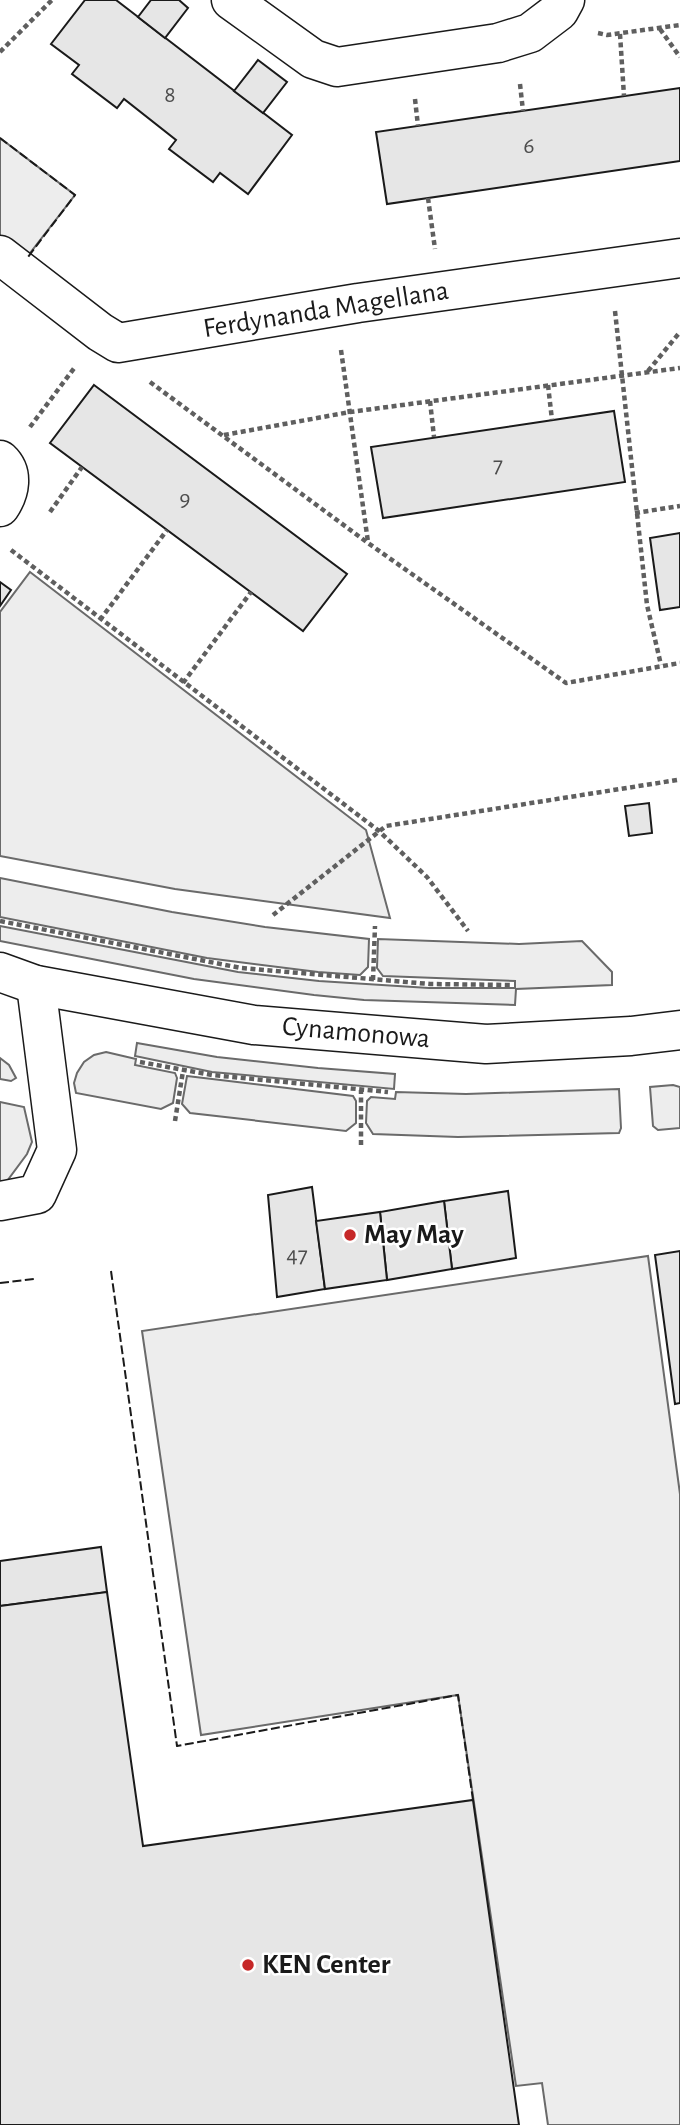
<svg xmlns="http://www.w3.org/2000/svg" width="680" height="2125" font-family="'Alegreya Sans',sans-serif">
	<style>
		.built { fill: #ededed; stroke: #6a6a6a; stroke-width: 2 }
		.building { fill: #e6e6e6; stroke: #1a1a1a; stroke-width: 2 }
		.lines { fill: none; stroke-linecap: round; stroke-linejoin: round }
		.minor-casing { stroke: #1a1a1a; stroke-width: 41 }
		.path { stroke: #5f5f5f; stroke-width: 4.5; stroke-dasharray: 5 3.5; stroke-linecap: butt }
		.minor { stroke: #fff; stroke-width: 38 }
		.fence { stroke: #1a1a1a; stroke-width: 2; stroke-dasharray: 9 3.5; stroke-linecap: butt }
		.poi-dot { fill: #c62828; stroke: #fff; stroke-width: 2.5 }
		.labels { text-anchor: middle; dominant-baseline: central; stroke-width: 5; stroke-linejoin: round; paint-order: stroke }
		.number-label { font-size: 24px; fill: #4d4d4d }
		.street-label { font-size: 28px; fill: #1a1a1a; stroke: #fff }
		.poi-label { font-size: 28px; font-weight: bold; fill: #1a1a1a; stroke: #fff; text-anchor: start }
	</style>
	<rect width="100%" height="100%" fill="#fff"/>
	<!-- built -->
	<g class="built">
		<path d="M 0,138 L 75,195 L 27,257 L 0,237 Z"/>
		<path d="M 30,572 L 366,830 L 390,918 L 175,889 L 0,856 L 0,612 Z"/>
		<path d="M 0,878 L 172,912 L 265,927 L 369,939 L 368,967 L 360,975 L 318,972 L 207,958 L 0,917 Z"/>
		<path d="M 0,926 L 238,972 L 319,981 L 429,988 L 515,988 L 515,981 L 383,976 L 377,968 L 378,939 L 519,944 L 582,941 L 612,972 L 612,985 L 516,989 L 515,1005 L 364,1000 L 314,995 L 194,979 L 0,941 Z"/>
		<path d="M 137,1043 L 217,1057 L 318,1068 L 395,1074 L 394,1089 L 212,1072 L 135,1056 Z"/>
		<path d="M 106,1052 L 136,1059 L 135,1065 L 175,1073 L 177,1078 L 173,1103 L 161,1109 L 76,1093 L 74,1083 L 77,1073 L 84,1062 L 94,1055 Z"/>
		<path d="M 0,1058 L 9,1065 L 16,1078 L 11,1081 L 0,1079 Z"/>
		<path d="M 187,1076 L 353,1096 L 356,1101 L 356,1123 L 346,1131 L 190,1113 L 182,1104 Z"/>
		<path d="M 673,1085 L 680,1087 L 680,1128 L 658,1130 L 653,1126 L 650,1087 Z"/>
		<path d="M 619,1089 L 621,1128 L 619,1133 L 458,1137 L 373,1134 L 366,1123 L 367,1101 L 371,1097 L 395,1099 L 396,1092 L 466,1094 Z"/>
		<path d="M 0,1102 L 24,1107 L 32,1142 L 27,1154 L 7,1181 L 0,1182 Z"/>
		<path d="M 648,1256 L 680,1494 L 680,2125 L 548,2125 L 542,2083 L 516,2086 L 458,1695 L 201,1735 L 142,1331 Z"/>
	</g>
	<!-- building -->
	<g class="building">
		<path d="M 85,0 L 116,0 L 292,135 L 248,194 L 220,173 L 213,182 L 169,149 L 176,140 L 124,99 L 117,108 L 72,74 L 79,65 L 51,44 Z"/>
		<path d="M 151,0 L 179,0 L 188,8 L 165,38 L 138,17 Z"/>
		<path d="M 258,60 L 287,82 L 263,113 L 234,91 Z"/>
		<path d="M 680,88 L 680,161 L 387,204 L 376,132 Z"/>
		<path d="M 94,385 L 347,574 L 303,631 L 50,443 Z"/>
		<path d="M 614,411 L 625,482 L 383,518 L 371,447 Z"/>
		<path d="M 680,533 L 680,607 L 660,610 L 650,538 Z"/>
		<path d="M 0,582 L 11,590 L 0,606 Z"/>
		<path d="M 649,803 L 652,833 L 629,836 L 625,806 Z"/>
		<path d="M 312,1187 L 325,1289 L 277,1297 L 268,1195 Z"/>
		<path d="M 508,1191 L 516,1258 L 452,1269 L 444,1201 Z"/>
		<path d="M 444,1201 L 452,1269 L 387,1280 L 380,1212 Z"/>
		<path d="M 380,1212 L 387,1280 L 325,1289 L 316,1221 Z"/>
		<path d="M 680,1251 L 680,1403 L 675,1404 L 655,1255 Z"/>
		<path d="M 101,1547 L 107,1592 L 0,1606 L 0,1561 Z"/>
		<path d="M 107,1592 L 143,1846 L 473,1800 L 519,2125 L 0,2125 L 0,1606 Z"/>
	</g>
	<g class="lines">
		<!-- minor casing -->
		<g class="minor-casing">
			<g id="minor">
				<path d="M 231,0 L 313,59 L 337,67 L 498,43 L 530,33 L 559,11 L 565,0"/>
				<path d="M 0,255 L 100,332 L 118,343 L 358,303 L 680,258"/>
				<path d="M 0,460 C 14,473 10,492 0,507"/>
				<path d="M 0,972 L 36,985 L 254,1025 L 486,1044 L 631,1036 L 680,1030"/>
				<path d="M 0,1201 L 37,1194 L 57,1150 L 36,985"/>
			</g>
		</g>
		<!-- path -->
		<g class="path">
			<path d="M 660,29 L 680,57"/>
			<path d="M 598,33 L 607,35 L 680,25"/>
			<path d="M 620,34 L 624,96"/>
			<path d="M 0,52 L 52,0"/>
			<path d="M 520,84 L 523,111"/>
			<path d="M 415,99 L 418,126"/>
			<path d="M 428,198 L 435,249"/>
			<path d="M 615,311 L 647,605 L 661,665"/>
			<path d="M 341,350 L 368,542"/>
			<path d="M 648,371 L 680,332"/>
			<path d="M 150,382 L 368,543 L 566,683 L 680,663"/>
			<path d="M 548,385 L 552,420"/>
			<path d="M 430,401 L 434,437"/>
			<path d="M 30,427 L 75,367"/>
			<path d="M 224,435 L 350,412 L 680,368"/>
			<path d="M 50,512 L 82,467"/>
			<path d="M 635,513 L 680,506"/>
			<path d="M 11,550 L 379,831 L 427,877 L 468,931"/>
			<path d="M 100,620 L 167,530"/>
			<path d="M 183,683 L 251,592"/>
			<path d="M 273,915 L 386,826 L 677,780"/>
			<path d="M 0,921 L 241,968 L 430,984 L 510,985"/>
			<path d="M 373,980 L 375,926"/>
			<path d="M 140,1062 L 212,1075 L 388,1092"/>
			<path d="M 175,1121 L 183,1071"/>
			<path d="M 361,1145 L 361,1090"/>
		</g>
		<!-- minor -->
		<use href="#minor" class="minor"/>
		<!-- fence -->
		<g class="fence">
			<path d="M 0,138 L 75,195 L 28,257"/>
			<path d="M 111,1271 L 177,1746 L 458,1695 L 473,1800"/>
			<path d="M 0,1283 L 34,1279"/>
		</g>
	</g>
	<!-- markers -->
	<g class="poi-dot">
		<circle cx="350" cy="1235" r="7"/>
		<circle cx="248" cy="1965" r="7"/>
	</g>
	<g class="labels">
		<!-- number labels -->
		<g class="number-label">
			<text x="170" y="95">8</text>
			<text x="529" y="146">6</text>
			<text x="498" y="465">7</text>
			<text x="185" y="499">9</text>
			<text x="297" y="1255">47</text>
		</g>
		<!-- street labels -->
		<g class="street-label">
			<text transform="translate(326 310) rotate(-9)">Ferdynanda Magellana</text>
			<text transform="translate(356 1033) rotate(5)">Cynamonowa</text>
		</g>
		<!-- poi labels -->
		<g class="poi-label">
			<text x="364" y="1235">May May</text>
			<text x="262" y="1965">KEN Center</text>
		</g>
	</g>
</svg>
